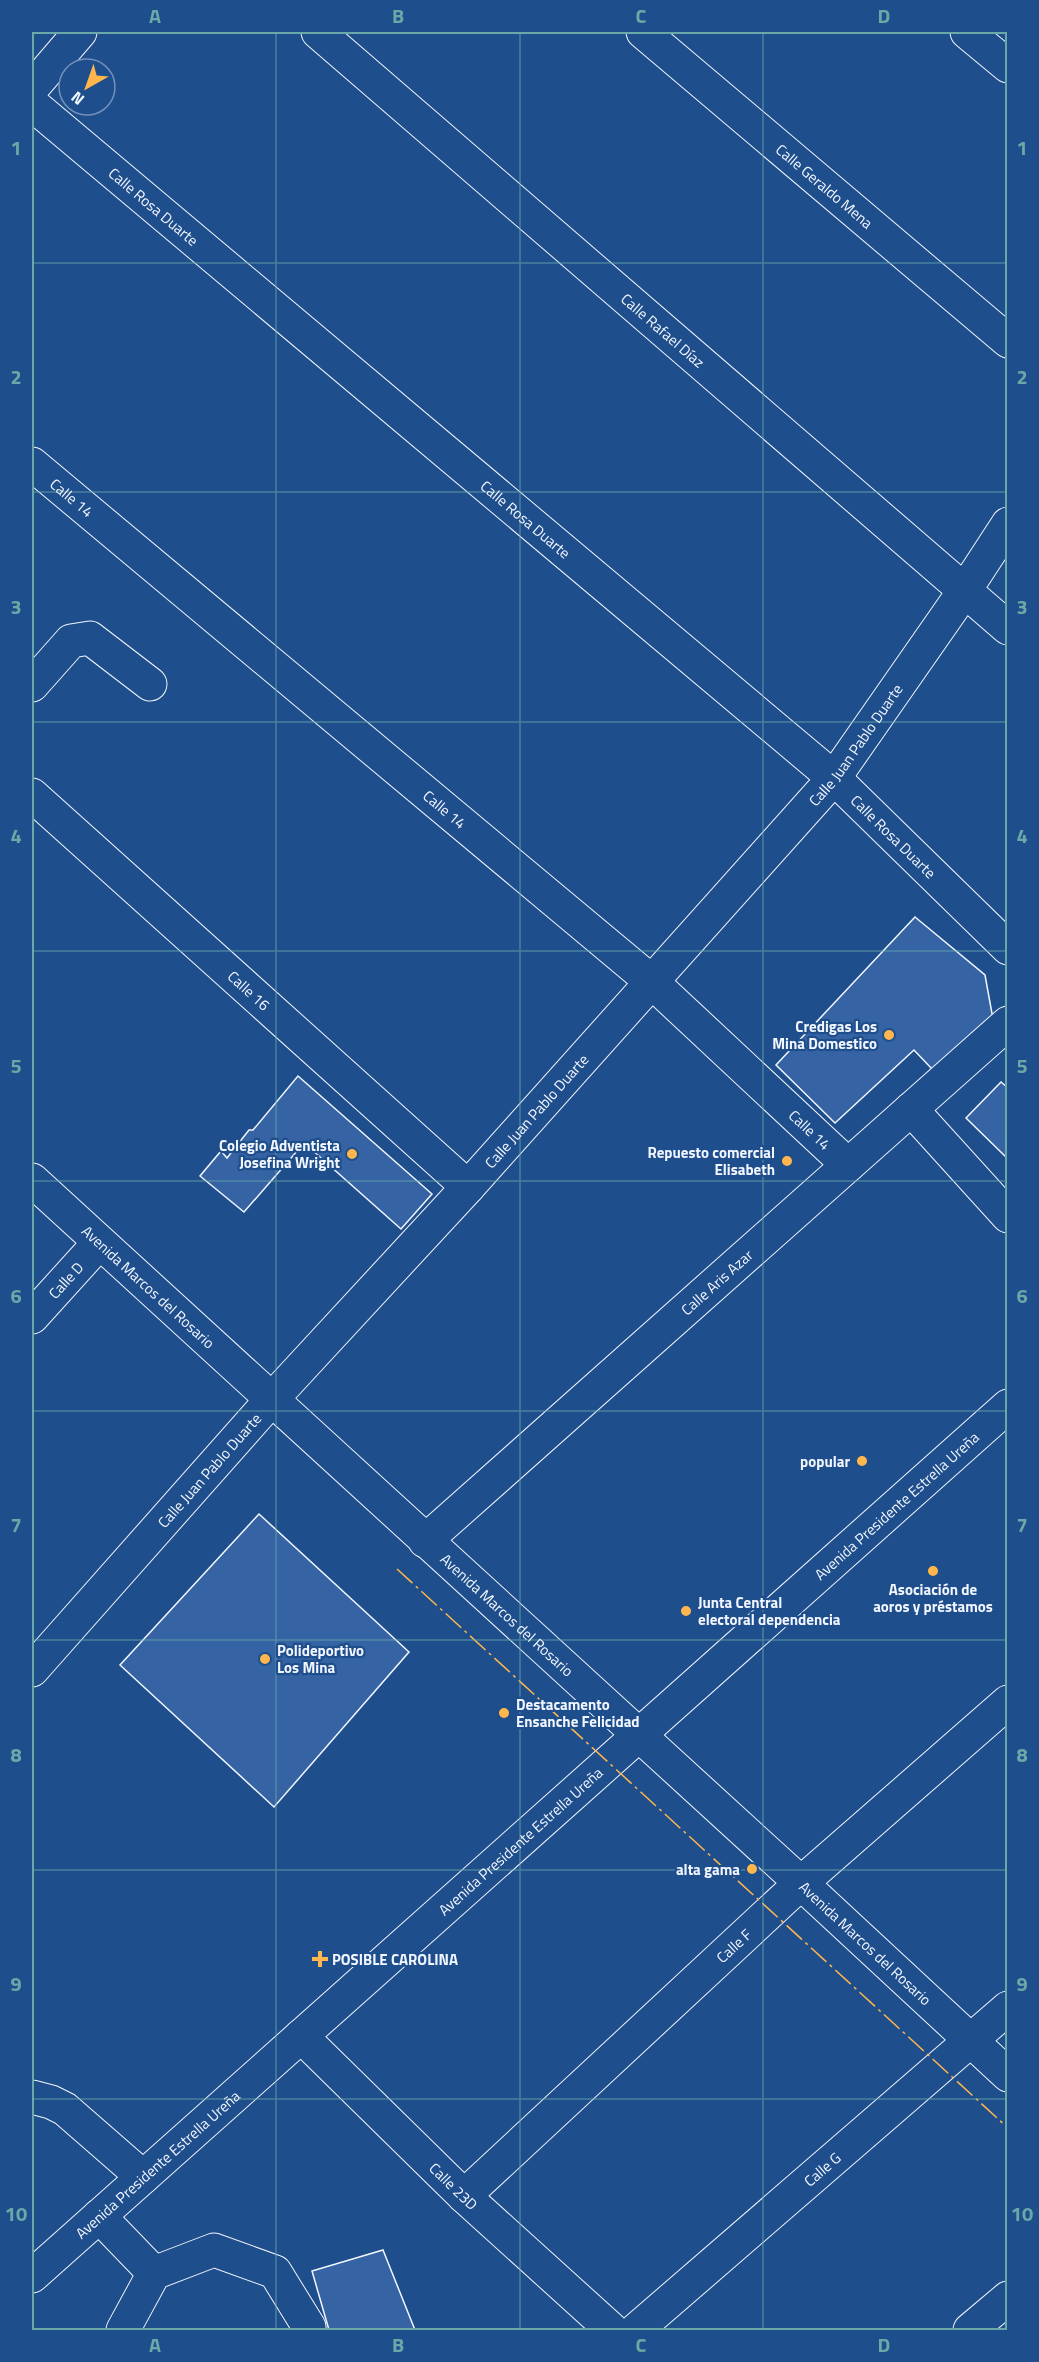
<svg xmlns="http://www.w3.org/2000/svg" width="1039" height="2362" font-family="'Titillium Web',sans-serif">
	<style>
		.building { fill: #3563a3; stroke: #f2f6ff; stroke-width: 1.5 }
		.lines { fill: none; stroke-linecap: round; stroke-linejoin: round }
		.minor-casing { stroke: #f2f6ff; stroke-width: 35 }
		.major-casing { stroke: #f2f6ff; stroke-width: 35 }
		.minor { stroke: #1f4e8c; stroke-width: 33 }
		.major { stroke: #1f4e8c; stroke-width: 33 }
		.power { stroke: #ffb74d; stroke-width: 1.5; stroke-dasharray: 21 4.5 3 4.5; stroke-linecap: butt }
		.grid { fill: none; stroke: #6aa9a8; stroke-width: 1.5; stroke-opacity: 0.55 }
		.poi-dot { fill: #ffb74d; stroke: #1f4e8c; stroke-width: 2 }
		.labels { text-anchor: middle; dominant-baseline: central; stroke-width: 4.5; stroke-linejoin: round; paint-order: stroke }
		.street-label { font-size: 15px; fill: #f2f6ff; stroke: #1f4e8c }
		.poi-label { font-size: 15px; font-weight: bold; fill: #f2f6ff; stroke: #1f4e8c; text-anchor: end }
		.neatline { fill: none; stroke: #6aa9a8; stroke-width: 2 }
		.grid-label { font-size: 20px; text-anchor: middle; font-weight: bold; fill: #6aa9a8 }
	</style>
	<rect width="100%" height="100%" fill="#1f4e8c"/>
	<!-- building -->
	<g class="building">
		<path d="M 915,917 L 985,975 L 993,1019 L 932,1069 L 914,1050 L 835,1123 L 776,1065 Z"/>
		<path d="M 298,1076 L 432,1194 L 401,1229 L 312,1150 L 298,1150 L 244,1212 L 200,1176 L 221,1151 L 227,1158 L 249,1130 L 253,1130 Z"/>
		<path d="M 1001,1082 L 1008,1088 L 1008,1159 L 966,1118 Z"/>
		<path d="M 259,1514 L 409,1652 L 274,1807 L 120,1665 Z"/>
		<path d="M 383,2250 L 415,2330 L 329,2330 L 312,2271 Z"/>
	</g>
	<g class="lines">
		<!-- minor casing -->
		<g class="minor-casing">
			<g id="minor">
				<path id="s1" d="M 318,32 L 1008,628"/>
				<path id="s2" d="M 643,32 L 1008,341"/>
				<path d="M 967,32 L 1008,66"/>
				<path d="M 32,88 L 80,32"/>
				<path id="s3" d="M 32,104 L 834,778 L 1008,948"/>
				<path id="s4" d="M 32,464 L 652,982 L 848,1165"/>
				<path d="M 32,685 L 71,641 L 90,638 L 150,684"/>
				<path id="s5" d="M 32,795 L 468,1187"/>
				<path d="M 911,1109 L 1008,1216"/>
				<path id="s6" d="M 32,1180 L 801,1883 L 1008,2075"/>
				<path id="s7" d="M 32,1317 L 99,1243"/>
				<path id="s8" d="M 425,1541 L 1008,1023"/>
				<path id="s9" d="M 32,1670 L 272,1399 L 468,1187 L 834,778 L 965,590 L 1008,524"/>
				<path id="s10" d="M 301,2036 L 464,2196 L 612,2330"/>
				<path d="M 32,2097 L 51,2102 L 65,2109 L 143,2177"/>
				<path id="s11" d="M 464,2196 L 801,1883 L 1008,1702"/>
				<path d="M 99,2216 L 154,2273"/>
				<path d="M 123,2330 L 154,2273 L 214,2250 L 275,2272 L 309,2327 L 308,2330"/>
				<path id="s12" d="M 636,2330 L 1008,2008"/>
				<path d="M 970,2330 L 1008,2298"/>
			</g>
		</g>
		<!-- major casing -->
		<g class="major-casing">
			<g id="major">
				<path id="s13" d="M 32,2276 L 1008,1406"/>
			</g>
		</g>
		<!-- minor -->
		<use href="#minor" class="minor"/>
		<!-- major -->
		<use href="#major" class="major"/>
		<!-- power -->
		<path class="power" d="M 397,1569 L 1008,2128"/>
	</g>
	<!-- grid -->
	<path class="grid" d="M 276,32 L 276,2330M 520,32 L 520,2330M 763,32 L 763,2330M 32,263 L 1008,263M 32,492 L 1008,492M 32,722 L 1008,722M 32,951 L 1008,951M 32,1181 L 1008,1181M 32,1411 L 1008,1411M 32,1640 L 1008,1640M 32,1870 L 1008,1870M 32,2099 L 1008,2099"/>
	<!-- markers -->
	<g class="poi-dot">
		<circle cx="889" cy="1035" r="6"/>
		<circle cx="352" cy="1154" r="6"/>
		<circle cx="787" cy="1161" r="6"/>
		<circle cx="862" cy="1461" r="6"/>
		<circle cx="933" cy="1571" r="6"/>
		<circle cx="686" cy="1611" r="6"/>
		<circle cx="265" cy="1659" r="6"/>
		<circle cx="504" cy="1713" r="6"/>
		<circle cx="752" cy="1869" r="6"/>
		<path d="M317 1950h6v6h6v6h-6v6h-6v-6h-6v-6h6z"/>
	</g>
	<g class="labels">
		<!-- street labels -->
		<g class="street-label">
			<text stroke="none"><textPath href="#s2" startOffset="238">Calle Geraldo Mena</textPath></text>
			<text stroke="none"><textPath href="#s3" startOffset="159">Calle Rosa Duarte</textPath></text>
			<text stroke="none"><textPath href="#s1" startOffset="456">Calle Rafael Díaz</textPath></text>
			<text stroke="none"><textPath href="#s4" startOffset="52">Calle 14</textPath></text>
			<text stroke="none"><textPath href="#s3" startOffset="645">Calle Rosa Duarte</textPath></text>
			<text stroke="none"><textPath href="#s9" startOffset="1239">Calle Juan Pablo Duarte</textPath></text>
			<text stroke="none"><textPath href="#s4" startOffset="538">Calle 14</textPath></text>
			<text stroke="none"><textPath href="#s3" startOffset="1131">Calle Rosa Duarte</textPath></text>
			<text stroke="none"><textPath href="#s5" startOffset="292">Calle 16</textPath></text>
			<text stroke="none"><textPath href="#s9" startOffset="753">Calle Juan Pablo Duarte</textPath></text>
			<text stroke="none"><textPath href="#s4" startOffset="1024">Calle 14</textPath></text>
			<text stroke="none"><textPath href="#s7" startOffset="50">Calle D</textPath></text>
			<text stroke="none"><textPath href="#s8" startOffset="390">Calle Aris Azar</textPath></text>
			<text stroke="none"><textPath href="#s6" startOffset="158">Avenida Marcos del Rosario</textPath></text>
			<text stroke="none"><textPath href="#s9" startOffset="267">Calle Juan Pablo Duarte</textPath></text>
			<text stroke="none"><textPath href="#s13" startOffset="1158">Avenida Presidente Estrella Ureña</textPath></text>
			<text stroke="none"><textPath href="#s6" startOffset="644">Avenida Marcos del Rosario</textPath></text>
			<text stroke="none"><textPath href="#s13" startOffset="654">Avenida Presidente Estrella Ureña</textPath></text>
			<text stroke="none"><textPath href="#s6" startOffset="1130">Avenida Marcos del Rosario</textPath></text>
			<text stroke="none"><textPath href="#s11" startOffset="368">Calle F</textPath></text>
			<text stroke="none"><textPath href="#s13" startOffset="168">Avenida Presidente Estrella Ureña</textPath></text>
			<text stroke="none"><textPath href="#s12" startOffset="246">Calle G</textPath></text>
			<text stroke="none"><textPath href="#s10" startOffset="214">Calle 23D</textPath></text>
		</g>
		<!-- poi labels -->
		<g class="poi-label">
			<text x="877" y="1026">Credigas Los<tspan x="877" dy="17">Mina Domestico</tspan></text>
			<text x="340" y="1145">Colegio Adventista<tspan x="340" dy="17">Josefina Wright</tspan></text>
			<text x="775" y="1152">Repuesto comercial<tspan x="775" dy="17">Elisabeth</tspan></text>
			<text x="850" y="1461">popular</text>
			<text x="933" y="1589" text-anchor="middle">Asociación de<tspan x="933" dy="17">aoros y préstamos</tspan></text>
			<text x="698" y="1602" text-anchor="start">Junta Central<tspan x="698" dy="17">electoral dependencia</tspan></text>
			<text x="277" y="1650" text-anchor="start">Polideportivo<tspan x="277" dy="17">Los Mina</tspan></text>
			<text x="516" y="1704" text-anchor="start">Destacamento<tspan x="516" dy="17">Ensanche Felicidad</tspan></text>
			<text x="740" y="1869">alta gama</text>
			<text x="332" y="1959" text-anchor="start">POSIBLE CAROLINA</text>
		</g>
	</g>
	<!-- border -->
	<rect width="1039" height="2362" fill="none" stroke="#1f4e8c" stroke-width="66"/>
	<!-- north arrow -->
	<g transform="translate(87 87) rotate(220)"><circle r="28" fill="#1f4e8c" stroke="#7391ba" stroke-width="1.5"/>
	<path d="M0-4.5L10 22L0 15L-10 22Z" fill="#ffb74d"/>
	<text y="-9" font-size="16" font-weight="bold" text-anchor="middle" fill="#f2f6ff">N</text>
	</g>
	<rect x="33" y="33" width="973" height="2296" class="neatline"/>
	<g class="grid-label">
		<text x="155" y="23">A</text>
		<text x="398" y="23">B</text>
		<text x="641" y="23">C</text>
		<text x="884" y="23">D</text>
		<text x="16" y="155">1</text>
		<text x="1022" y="155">1</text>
		<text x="16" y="384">2</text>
		<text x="1022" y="384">2</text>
		<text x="16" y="614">3</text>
		<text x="1022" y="614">3</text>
		<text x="16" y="843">4</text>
		<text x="1022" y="843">4</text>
		<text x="16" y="1073">5</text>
		<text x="1022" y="1073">5</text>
		<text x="16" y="1303">6</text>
		<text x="1022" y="1303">6</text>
		<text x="16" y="1532">7</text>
		<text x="1022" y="1532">7</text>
		<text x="16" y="1762">8</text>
		<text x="1022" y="1762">8</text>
		<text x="16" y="1991">9</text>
		<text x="1022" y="1991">9</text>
		<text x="16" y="2221">10</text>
		<text x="1022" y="2221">10</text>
		<text x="155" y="2352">A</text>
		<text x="398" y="2352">B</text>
		<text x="641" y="2352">C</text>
		<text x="884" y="2352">D</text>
	</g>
</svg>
